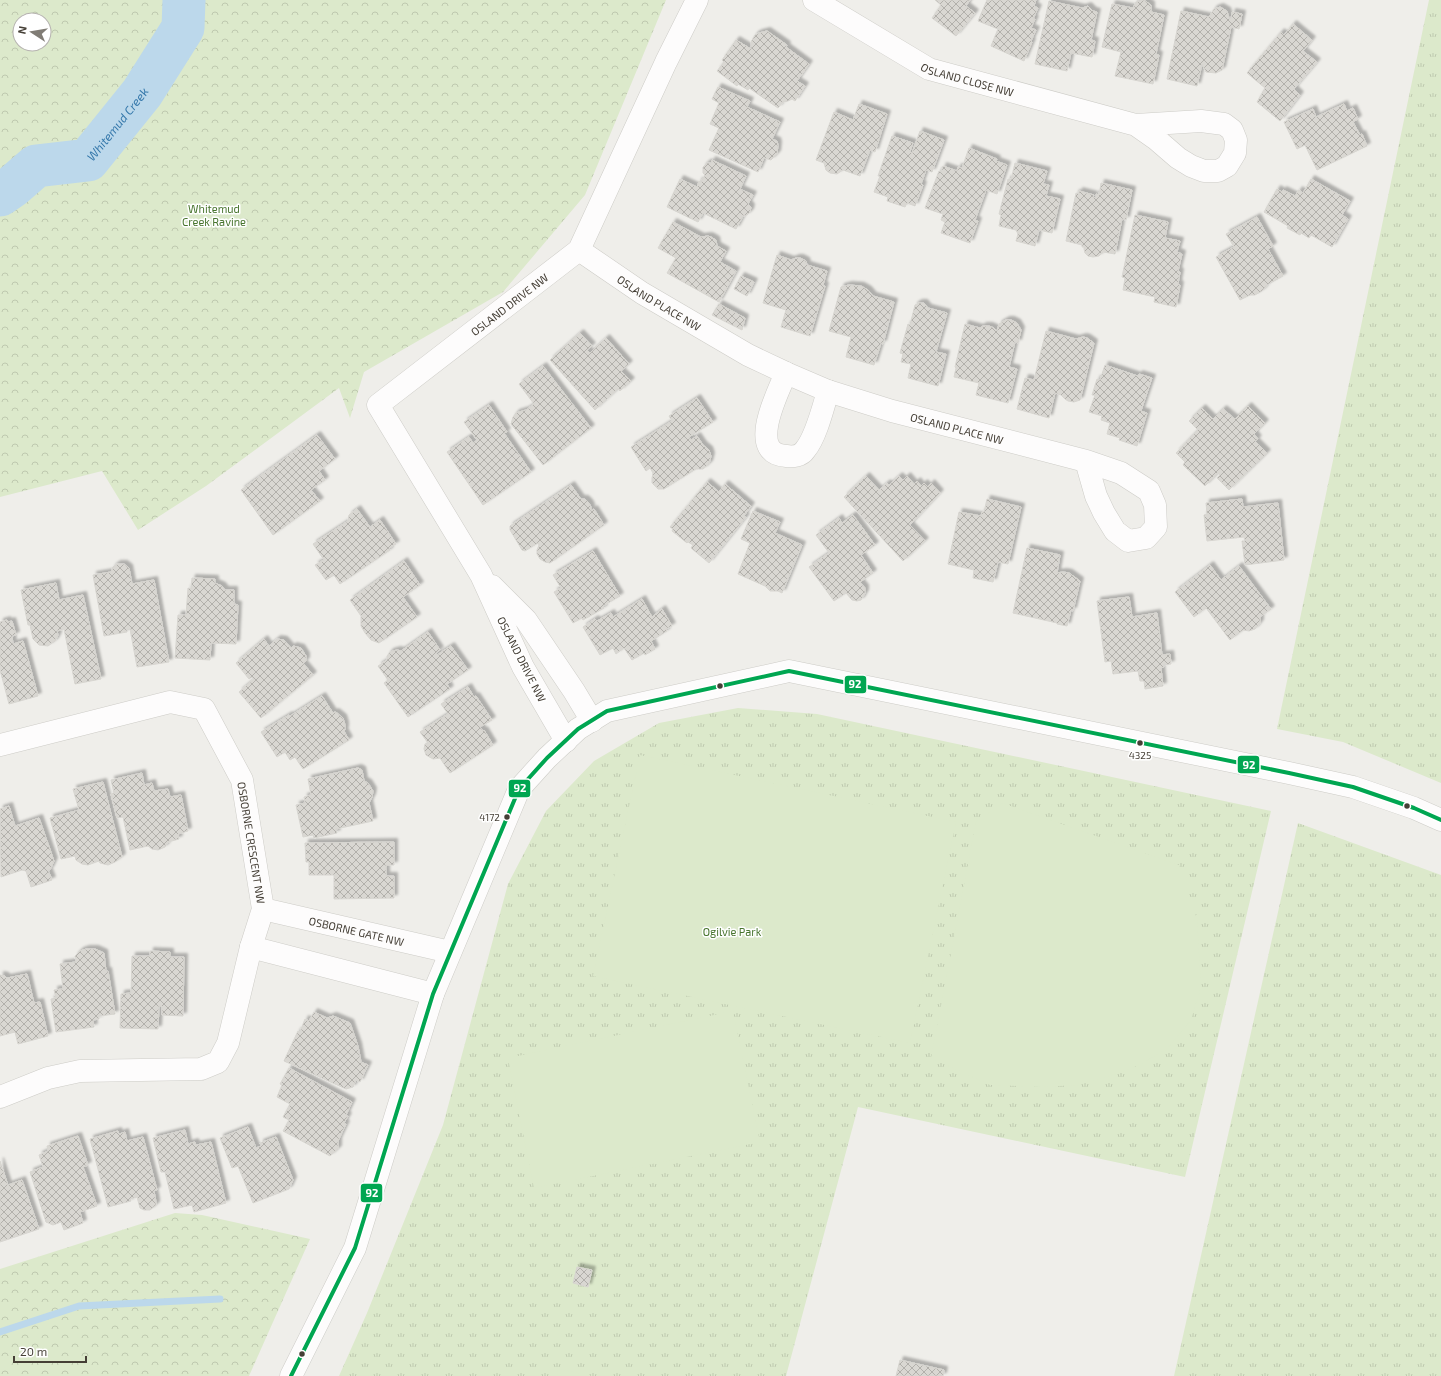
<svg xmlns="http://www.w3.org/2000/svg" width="1441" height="1376" font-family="'Exo 2',sans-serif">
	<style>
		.forest { fill: url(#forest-crowns); fill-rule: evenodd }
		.park { fill: url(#park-tufts) }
		.pitch { fill: #dce9cb }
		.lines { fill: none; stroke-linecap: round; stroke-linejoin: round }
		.stream { stroke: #bcd8eb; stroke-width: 7 }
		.river { stroke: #bcd8eb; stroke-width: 43 }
		.building { fill: url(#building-cross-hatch); stroke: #d7d5d0; filter: url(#shadow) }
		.minor-casing { stroke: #cdccc7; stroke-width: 23 }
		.tertiary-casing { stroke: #cdccc7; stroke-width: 23 }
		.minor { stroke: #fdfcfc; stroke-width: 22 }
		.tertiary { stroke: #fdfcfc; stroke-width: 22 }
		.bus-1-casing { stroke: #fff; stroke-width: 7 }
		.bus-1 { stroke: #00a651; stroke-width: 4 }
		.bus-dot { fill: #453f36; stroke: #fff; stroke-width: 1.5 }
		.labels { text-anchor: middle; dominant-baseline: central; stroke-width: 3; stroke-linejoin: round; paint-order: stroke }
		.bus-label { font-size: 10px; fill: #453f36; stroke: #fff }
		.street-label { font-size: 11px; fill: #453f36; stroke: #fff }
		.park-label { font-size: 11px; fill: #47742d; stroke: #fff }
		.water-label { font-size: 12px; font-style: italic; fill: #3578ab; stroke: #fff }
		.line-badge { stroke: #fff; stroke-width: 1.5 }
		.badge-label { font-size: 11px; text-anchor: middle; font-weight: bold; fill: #fff }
	</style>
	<defs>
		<pattern id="forest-crowns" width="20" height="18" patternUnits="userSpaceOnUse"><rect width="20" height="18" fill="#dce9cb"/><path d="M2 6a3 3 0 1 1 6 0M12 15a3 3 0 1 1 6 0" fill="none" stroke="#bec9af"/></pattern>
		<pattern id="park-tufts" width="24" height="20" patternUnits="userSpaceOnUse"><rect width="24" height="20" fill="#dce9cb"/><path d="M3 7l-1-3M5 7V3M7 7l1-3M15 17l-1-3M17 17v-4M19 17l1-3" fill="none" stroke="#bec9af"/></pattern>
		<pattern id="building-cross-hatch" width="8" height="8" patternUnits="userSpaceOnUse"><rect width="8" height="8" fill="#d9d7d2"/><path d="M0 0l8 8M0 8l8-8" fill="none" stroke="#b2b0ab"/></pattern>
		<filter id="shadow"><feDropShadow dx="3.5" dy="-3.5" stdDeviation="1" flood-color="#0004"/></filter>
	</defs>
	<rect width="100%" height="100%" fill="#efeeea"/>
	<!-- forest -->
	<g class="forest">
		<path d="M 0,0 L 666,0 L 585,195 L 503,292 L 364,372 L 350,418 L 339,388 L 206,486 L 138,530 L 102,471 L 0,497 ZM 20,20 L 44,20 L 44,44 L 20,44 Z"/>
		<path d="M 175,1213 L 202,1215 L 310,1239 L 249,1376 L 0,1376 L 0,1269 Z"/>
	</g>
	<!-- park -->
	<g class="park">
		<path d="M 1429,0 L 1441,0 L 1441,783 L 1343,742 L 1277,729 Z"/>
		<path d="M 738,708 L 817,714 L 1271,811 L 1185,1177 L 858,1107 L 786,1376 L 339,1376 L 367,1313 L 443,1125 L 508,884 L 546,811 L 594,761 L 659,723 Z"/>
		<path d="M 1298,823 L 1441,875 L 1441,1376 L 1174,1376 Z"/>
	</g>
	<!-- pitch -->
	<g class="pitch">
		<path d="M 640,755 L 956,822 L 910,1043 L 593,976 Z"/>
		<path d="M 1002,803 L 1179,865 L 1197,919 L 1201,987 L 1191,1020 L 1167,1049 L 1137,1066 L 1111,1076 L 1078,1085 L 1041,1087 L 990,1085 L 931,1058 L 976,822 Z"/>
		<path d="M 733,1011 L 760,1142 L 534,1188 L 508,1058 Z"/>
		<path d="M 558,1369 L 592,1376 L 557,1376 Z"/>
	</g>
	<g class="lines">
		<!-- stream -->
		<path class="stream" d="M 0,1332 L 79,1306 L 220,1299"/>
		<!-- river -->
		<path class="river" id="s1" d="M 0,195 L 13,186 L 36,166 L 88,160 L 142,93 L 183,28 L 184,0"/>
	</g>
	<!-- building -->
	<g class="building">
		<path d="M 935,0 L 970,0 L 966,6 L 975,13 L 956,36 L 932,18 L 941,5 Z"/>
		<path d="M 987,0 L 1036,0 L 1034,6 L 1038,8 L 1033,19 L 1035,19 L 1031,28 L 1036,30 L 1031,41 L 1032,42 L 1024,61 L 991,46 L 998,29 L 978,21 Z"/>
		<path d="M 1144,0 L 1151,5 L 1151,12 L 1164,15 L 1156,54 L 1159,55 L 1153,84 L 1115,76 L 1121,52 L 1102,47 L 1112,4 L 1133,8 L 1136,2 Z"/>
		<path d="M 1049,1 L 1082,8 L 1088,6 L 1093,11 L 1097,12 L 1091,40 L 1095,41 L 1092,57 L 1071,53 L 1067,71 L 1035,64 Z"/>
		<path d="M 1220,7 L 1227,11 L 1229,18 L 1231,19 L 1232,12 L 1242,14 L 1239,29 L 1231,27 L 1222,70 L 1216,73 L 1206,72 L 1202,64 L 1197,86 L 1167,79 L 1181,11 L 1209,17 L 1214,9 Z"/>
		<path d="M 1293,24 L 1312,40 L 1303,51 L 1317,62 L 1294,89 L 1300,95 L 1280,121 L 1257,102 L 1265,88 L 1247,73 L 1281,32 L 1284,35 Z"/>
		<path d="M 767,31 L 787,45 L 786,47 L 809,64 L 797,81 L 805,86 L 795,101 L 792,99 L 788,101 L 783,102 L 778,108 L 749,88 L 748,90 L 738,84 L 737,86 L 717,71 L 724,62 L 722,60 L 736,40 L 751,49 L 751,42 L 755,35 L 759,33 Z"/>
		<path d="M 718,87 L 750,101 L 747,107 L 780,122 L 772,139 L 777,141 L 778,145 L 777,154 L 771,160 L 764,158 L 758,172 L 709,150 L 719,128 L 710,124 L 719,103 L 712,99 Z"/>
		<path d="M 859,104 L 887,114 L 875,152 L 870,150 L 860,176 L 843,170 L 837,174 L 830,173 L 826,170 L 824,163 L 816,160 L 834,112 L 853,120 Z"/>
		<path d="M 1344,104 L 1347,111 L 1353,108 L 1358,119 L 1353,122 L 1360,135 L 1362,134 L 1367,146 L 1317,170 L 1305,145 L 1297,149 L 1284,122 L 1313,109 L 1316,117 Z"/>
		<path d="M 920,131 L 944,140 L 932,172 L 926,170 L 921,184 L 923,185 L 915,206 L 907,203 L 905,207 L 887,201 L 888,197 L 874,192 L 880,176 L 878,176 L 892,136 L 913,143 L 910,152 L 912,153 Z"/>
		<path d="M 969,148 L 997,159 L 996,161 L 1007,165 L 997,194 L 986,190 L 975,220 L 978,221 L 970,243 L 941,233 L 945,222 L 941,220 L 943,214 L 925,208 L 939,171 L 941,172 L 943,166 L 957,171 L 958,167 L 962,168 Z"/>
		<path d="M 712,160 L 746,176 L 740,189 L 753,195 L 748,204 L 751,207 L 750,212 L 747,215 L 743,216 L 736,229 L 703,213 L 698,222 L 667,207 L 680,179 L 697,187 L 699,181 L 701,182 L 705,175 L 703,173 L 703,167 L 707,163 L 711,163 Z"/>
		<path d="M 1015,163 L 1047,171 L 1043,184 L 1049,185 L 1046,196 L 1060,199 L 1052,233 L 1039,230 L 1035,246 L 1016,241 L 1018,234 L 1016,230 L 999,226 L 1001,215 L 999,214 L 1008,179 L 1011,180 Z"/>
		<path d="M 1311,179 L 1350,201 L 1342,215 L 1348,219 L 1332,247 L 1311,235 L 1309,238 L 1301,233 L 1300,235 L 1287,228 L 1288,226 L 1264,212 L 1277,189 L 1282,192 L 1283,190 L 1295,196 L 1299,190 L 1303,193 Z"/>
		<path d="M 1101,183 L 1132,190 L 1126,220 L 1122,219 L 1115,254 L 1103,252 L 1099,256 L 1093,257 L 1088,256 L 1085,253 L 1084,249 L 1084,247 L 1082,247 L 1082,245 L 1066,241 L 1076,193 L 1079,194 L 1079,191 L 1094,195 L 1093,197 L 1096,198 L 1096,194 L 1099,195 Z"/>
		<path d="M 1135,215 L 1168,222 L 1165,238 L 1180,241 L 1177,252 L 1182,254 L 1178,271 L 1180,272 L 1178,284 L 1180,285 L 1176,307 L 1154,302 L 1155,297 L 1123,290 L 1125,278 L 1122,277 Z"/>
		<path d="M 1257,217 L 1273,246 L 1268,249 L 1283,276 L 1267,285 L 1262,291 L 1255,295 L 1250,295 L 1240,300 L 1216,257 L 1234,247 L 1226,234 Z"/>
		<path d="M 673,222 L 701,237 L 708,236 L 711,237 L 716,240 L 717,246 L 726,251 L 720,262 L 736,271 L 719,302 L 667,273 L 676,258 L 658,248 Z"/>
		<path d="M 777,255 L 791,260 L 796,258 L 800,258 L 806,261 L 807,265 L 827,271 L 823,285 L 825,286 L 810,336 L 781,327 L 786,310 L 763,303 Z"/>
		<path d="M 741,276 L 754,282 L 747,296 L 734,289 Z"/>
		<path d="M 849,285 L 861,286 L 868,290 L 873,296 L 894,302 L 883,344 L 881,343 L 874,365 L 846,357 L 851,337 L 829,331 L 841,287 Z"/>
		<path d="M 919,303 L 924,303 L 928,308 L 947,313 L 936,352 L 946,354 L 938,386 L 908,378 L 911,364 L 901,362 L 903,354 L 900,353 L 908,324 L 910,325 L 915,305 Z"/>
		<path d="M 719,304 L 745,318 L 742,330 L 712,315 Z"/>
		<path d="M 1006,320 L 1011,320 L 1017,323 L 1021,330 L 1018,343 L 1015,342 L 1009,367 L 1017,369 L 1008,403 L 976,395 L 979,383 L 954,377 L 956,368 L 955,367 L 965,324 L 980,328 L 983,326 L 989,326 L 994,328 L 997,331 L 999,324 Z"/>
		<path d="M 1046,331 L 1076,339 L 1083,337 L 1087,338 L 1094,343 L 1080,400 L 1074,402 L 1068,401 L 1065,399 L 1061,395 L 1055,393 L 1049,418 L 1017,409 L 1025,378 L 1034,380 Z"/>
		<path d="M 580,333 L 592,346 L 587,350 L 590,353 L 606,338 L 629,364 L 621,371 L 631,381 L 620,391 L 618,389 L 595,410 L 550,360 Z"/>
		<path d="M 1105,365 L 1138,376 L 1139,374 L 1152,378 L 1141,411 L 1147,413 L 1137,446 L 1119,440 L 1120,438 L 1107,434 L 1110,423 L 1101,420 L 1102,416 L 1089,412 L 1095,395 L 1092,395 L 1097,379 L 1100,380 Z"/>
		<path d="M 543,366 L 591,428 L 543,465 L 511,424 L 513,417 L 516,413 L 526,410 L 534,404 L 519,384 Z"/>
		<path d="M 697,398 L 713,422 L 689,437 L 691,440 L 697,436 L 703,445 L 709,450 L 711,456 L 709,464 L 703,469 L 696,469 L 664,489 L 658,489 L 652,483 L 652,478 L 653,473 L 650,468 L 646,471 L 631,447 L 672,421 L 669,416 Z"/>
		<path d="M 489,405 L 507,432 L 504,433 L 531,472 L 483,505 L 447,452 L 469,437 L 473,443 L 477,440 L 464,422 Z"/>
		<path d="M 1248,406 L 1265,423 L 1254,434 L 1258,439 L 1255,441 L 1267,453 L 1229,490 L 1217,478 L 1220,475 L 1218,473 L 1205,486 L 1183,465 L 1185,462 L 1176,453 L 1198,430 L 1189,421 L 1202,408 L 1213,419 L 1223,409 L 1235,419 Z"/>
		<path d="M 317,435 L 335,459 L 319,471 L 325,480 L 311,490 L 320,501 L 273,535 L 241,490 Z"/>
		<path d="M 866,476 L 879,490 L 887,483 L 889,485 L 899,476 L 903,480 L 907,476 L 914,484 L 917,481 L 921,486 L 924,483 L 928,487 L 931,483 L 940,493 L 910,525 L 925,541 L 903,561 L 844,497 Z"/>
		<path d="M 707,482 L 719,492 L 725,484 L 751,506 L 744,516 L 746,517 L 709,563 L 691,548 L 693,545 L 688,542 L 687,543 L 672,531 L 673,529 L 670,527 Z"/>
		<path d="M 571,485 L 581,499 L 585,499 L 589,503 L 591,507 L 591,511 L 594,509 L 604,525 L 550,563 L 545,562 L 540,559 L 537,554 L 537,550 L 539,545 L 538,543 L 525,551 L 522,550 L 510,530 L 510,526 Z"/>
		<path d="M 987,499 L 1021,507 L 1008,564 L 998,562 L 993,582 L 973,578 L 974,570 L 948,564 L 959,512 L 981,516 L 982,512 L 984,512 Z"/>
		<path d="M 1242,499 L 1243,507 L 1278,503 L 1284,560 L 1245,565 L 1242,541 L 1245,541 L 1244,537 L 1207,541 L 1204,515 L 1207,514 L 1206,503 Z"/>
		<path d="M 357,509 L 370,527 L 380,520 L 396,544 L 389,548 L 390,550 L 340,584 L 334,575 L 326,580 L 315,565 L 324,560 L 313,544 L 348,521 L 349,515 Z"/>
		<path d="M 753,511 L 780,522 L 775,533 L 802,545 L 782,593 L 778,591 L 770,591 L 765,586 L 738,574 L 750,543 L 741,539 Z"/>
		<path d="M 853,515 L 875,545 L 861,555 L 873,573 L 860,582 L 865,588 L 865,593 L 861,600 L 857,601 L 852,600 L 846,593 L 834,601 L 809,567 L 829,553 L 816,535 L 839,518 L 842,523 Z"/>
		<path d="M 1027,548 L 1060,555 L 1057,573 L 1063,572 L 1069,573 L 1080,581 L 1073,611 L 1071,610 L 1067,626 L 1057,624 L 1057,623 L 1013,613 Z"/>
		<path d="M 593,551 L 620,596 L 603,606 L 604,608 L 583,620 L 582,618 L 573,623 L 554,592 L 561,588 L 553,575 Z"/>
		<path d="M 404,561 L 420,585 L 403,597 L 417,617 L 379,643 L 371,640 L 365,633 L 361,626 L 361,616 L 350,600 Z"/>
		<path d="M 117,564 L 124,564 L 129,568 L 132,584 L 154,580 L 169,662 L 137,667 L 130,629 L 127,630 L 127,632 L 104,636 L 93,575 L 111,572 L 113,567 Z"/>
		<path d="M 1210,565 L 1221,580 L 1239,566 L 1271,609 L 1260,617 L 1260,623 L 1255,629 L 1249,631 L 1243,630 L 1230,640 L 1206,608 L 1194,617 L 1175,592 Z"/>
		<path d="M 192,578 L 215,579 L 215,583 L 222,586 L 225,590 L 234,590 L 234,604 L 238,605 L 236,644 L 211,643 L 210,660 L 175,658 L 178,615 L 186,615 L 188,588 L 191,589 Z"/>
		<path d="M 56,583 L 59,600 L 83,595 L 101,679 L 75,684 L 64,629 L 57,631 L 58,635 L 55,641 L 48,646 L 39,645 L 33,639 L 30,625 L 28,625 L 21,590 Z"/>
		<path d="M 1129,597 L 1132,617 L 1157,613 L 1162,655 L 1170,654 L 1171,664 L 1163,665 L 1164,667 L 1161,668 L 1163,686 L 1145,689 L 1144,681 L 1140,681 L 1138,671 L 1113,674 L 1111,661 L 1105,662 L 1097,601 Z"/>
		<path d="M 642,599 L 652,617 L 662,609 L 672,626 L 666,629 L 667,631 L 651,641 L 655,649 L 645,655 L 644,653 L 632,660 L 624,648 L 616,654 L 613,648 L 600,655 L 583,627 L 595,619 L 597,621 L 611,613 L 613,617 Z"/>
		<path d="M 7,620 L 8,622 L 12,621 L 16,635 L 12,636 L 13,644 L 23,641 L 38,696 L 9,704 L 0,670 L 0,622 Z"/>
		<path d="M 428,632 L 440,650 L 436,653 L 437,655 L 451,646 L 468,670 L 447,684 L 450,689 L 408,717 L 384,683 L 388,680 L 378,666 L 387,660 L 387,656 L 390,652 L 397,650 L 401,651 Z"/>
		<path d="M 264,639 L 269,646 L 277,639 L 284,640 L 291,648 L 293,646 L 301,648 L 306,656 L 306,661 L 303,663 L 313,675 L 261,718 L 239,692 L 254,679 L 252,677 L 249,679 L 236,663 Z"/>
		<path d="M 468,687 L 474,697 L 476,696 L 492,720 L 480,727 L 483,731 L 484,730 L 493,745 L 450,773 L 440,758 L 433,759 L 426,755 L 424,749 L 425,744 L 428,743 L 420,732 L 448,714 L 441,704 Z"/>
		<path d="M 322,696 L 333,713 L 335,712 L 337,713 L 343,718 L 345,725 L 345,730 L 344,731 L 349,740 L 303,769 L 295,757 L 290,760 L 285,752 L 277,757 L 261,732 L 289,715 L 290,716 Z"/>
		<path d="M 358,768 L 362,770 L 364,781 L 368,783 L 373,791 L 372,797 L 369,803 L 373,821 L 336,829 L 337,833 L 314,838 L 313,835 L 303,837 L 296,805 L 305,803 L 304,797 L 311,795 L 308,779 Z"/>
		<path d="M 142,773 L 144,785 L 152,783 L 154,791 L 168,789 L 170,797 L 181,795 L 188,831 L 178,834 L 179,839 L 168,842 L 165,847 L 158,850 L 152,849 L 148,846 L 130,850 L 123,817 L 117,818 L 111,794 L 114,793 L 111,780 Z"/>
		<path d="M 103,782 L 122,857 L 115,862 L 108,865 L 100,863 L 99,861 L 88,865 L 82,864 L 76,860 L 75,856 L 61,859 L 50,818 L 79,810 L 73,789 Z"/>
		<path d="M 9,806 L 15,826 L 39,818 L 54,861 L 50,870 L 48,870 L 52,880 L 31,887 L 26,871 L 22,870 L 1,877 L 0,809 Z"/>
		<path d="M 394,842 L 394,865 L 386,865 L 386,876 L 394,876 L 394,898 L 334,899 L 334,875 L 309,875 L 309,862 L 306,862 L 305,843 Z"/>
		<path d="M 86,949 L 95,949 L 104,953 L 106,971 L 108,971 L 115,1014 L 99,1016 L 99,1019 L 93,1020 L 94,1027 L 56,1032 L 51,999 L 56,998 L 54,990 L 63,989 L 60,964 L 76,962 L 75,956 L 80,951 Z"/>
		<path d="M 150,951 L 170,952 L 170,957 L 184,957 L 183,1016 L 162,1015 L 162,1006 L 159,1006 L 158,1029 L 120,1028 L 121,994 L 131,993 L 132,956 L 150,956 Z"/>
		<path d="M 27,974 L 34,1003 L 40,1002 L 48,1036 L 18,1044 L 15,1032 L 0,1036 L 0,975 L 5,976 L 7,978 Z"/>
		<path d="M 314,1012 L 327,1018 L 333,1016 L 350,1023 L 358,1046 L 361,1062 L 368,1065 L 360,1082 L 356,1080 L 353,1087 L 346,1089 L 284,1061 L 298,1031 L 300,1032 L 305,1019 L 309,1021 Z"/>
		<path d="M 289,1068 L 352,1102 L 346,1115 L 348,1116 L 344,1123 L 346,1124 L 338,1141 L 338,1149 L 330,1156 L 283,1131 L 289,1120 L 283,1117 L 290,1104 L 277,1097 L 282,1085 L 280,1084 Z"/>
		<path d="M 248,1127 L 256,1148 L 261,1146 L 260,1143 L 276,1137 L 293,1180 L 289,1189 L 253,1203 L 238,1166 L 232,1168 L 220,1138 Z"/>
		<path d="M 185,1130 L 188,1144 L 195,1142 L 196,1145 L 211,1142 L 226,1203 L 194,1212 L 192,1205 L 174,1209 L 165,1172 L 161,1172 L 153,1138 Z"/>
		<path d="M 118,1131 L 119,1134 L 125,1132 L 127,1141 L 143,1137 L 157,1190 L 154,1191 L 156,1202 L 156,1205 L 150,1210 L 144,1210 L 140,1208 L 137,1197 L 130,1199 L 131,1201 L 108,1207 L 90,1139 Z"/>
		<path d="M 78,1136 L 88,1165 L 83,1167 L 97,1206 L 80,1212 L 83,1223 L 64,1230 L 61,1222 L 53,1225 L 46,1222 L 30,1172 L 43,1167 L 39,1155 L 48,1151 L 47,1146 Z"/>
		<path d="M 0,1161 L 8,1185 L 22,1180 L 39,1229 L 0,1242 Z"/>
		<path d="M 577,1267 L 592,1270 L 588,1287 L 573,1283 Z"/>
		<path d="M 900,1360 L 944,1370 L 943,1376 L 896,1376 Z"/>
	</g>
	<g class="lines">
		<!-- minor casing -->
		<g class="minor-casing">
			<g id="minor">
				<path id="s2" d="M 814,0 L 929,69 L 1136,125 L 1201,121 L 1224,124 L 1232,130 L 1236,140 L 1235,153 L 1227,166 L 1218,171 L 1204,171 L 1191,166 L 1178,158 L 1156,139 L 1136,125"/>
				<path id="s3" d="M 579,250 L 642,293 L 748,355 L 786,373 L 828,391 L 892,411 L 1086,461 L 1121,473 L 1149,491 L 1155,505 L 1156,527 L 1146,538 L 1128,541 L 1115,531 L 1104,513 L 1096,496 L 1086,461"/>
				<path d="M 786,373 C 778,392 746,454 786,456 C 793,457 801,456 805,450 C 816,437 823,408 828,391"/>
				<path d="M 492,586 L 526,620 L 574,691 L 592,721"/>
				<path id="s4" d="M 566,741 L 523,667 L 481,575 L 378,405 L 579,250 L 666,62 L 697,0"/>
				<path id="s5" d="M 0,745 L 170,702 L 204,709 L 242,780 L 263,909 L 251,947 L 228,1043 L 218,1062 L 201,1069 L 80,1071 L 48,1078 L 0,1097"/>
				<path id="s6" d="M 263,909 L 450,952"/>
				<path d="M 251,947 L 433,994"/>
			</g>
		</g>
		<!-- tertiary casing -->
		<g class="tertiary-casing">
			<path id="tertiary" d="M 291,1376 L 355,1248 L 433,994 L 519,789 L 547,758 L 578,729 L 607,711 L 789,671 L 1289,773 L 1353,787 L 1414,808 L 1441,820"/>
		</g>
		<!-- minor -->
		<use href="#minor" class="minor"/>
		<!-- tertiary -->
		<use href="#tertiary" class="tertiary"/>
		<!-- bus-1 casing -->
		<g class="bus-1-casing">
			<path id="bus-1" d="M 291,1376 L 355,1248 L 433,994 L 519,789 L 547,758 L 578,729 L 607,711 L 789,671 L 1289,773 L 1353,787 L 1414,808 L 1441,820"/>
		</g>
		<!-- bus-1 -->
		<use href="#bus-1" class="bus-1"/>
	</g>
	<!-- markers -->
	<g class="bus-dot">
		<circle cx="720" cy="686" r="3.5"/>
		<circle cx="1140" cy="743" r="3.5"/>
		<circle cx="1407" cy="806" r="3.5"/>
		<circle cx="507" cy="817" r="3.5"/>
		<circle cx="302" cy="1354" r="3.5"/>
	</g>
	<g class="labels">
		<!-- bus labels -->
		<g class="bus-label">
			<text x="1140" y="755">4325</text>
			<text x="500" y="817" text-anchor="end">4172</text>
		</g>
		<!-- street labels -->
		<g class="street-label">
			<text stroke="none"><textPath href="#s2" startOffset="174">OSLAND CLOSE NW</textPath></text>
			<text stroke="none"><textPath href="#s3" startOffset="96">OSLAND PLACE NW</textPath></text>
			<text stroke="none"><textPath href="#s4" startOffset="551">OSLAND DRIVE NW</textPath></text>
			<text stroke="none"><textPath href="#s3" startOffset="421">OSLAND PLACE NW</textPath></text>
			<text transform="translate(522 659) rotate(63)">OSLAND DRIVE NW</text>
			<text stroke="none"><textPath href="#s5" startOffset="354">OSBORNE CRESCENT NW</textPath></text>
			<text stroke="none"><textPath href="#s6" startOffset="96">OSBORNE GATE NW</textPath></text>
		</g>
		<!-- park labels -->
		<g class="park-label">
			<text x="214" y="208">Whitemud<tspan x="214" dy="13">Creek Ravine</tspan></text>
			<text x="732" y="931">Ogilvie Park</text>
		</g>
		<!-- water labels -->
		<g class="water-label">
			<text stroke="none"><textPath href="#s1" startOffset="145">Whitemud Creek</textPath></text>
		</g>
	</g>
	<g class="line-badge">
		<rect x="844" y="675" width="23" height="19" rx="4" fill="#00a651"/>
		<rect x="1237" y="755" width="23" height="19" rx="4" fill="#00a651"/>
		<rect x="508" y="779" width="23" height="19" rx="4" fill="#00a651"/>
		<rect x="360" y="1183" width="23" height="20" rx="4" fill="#00a651"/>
	</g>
	<g class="badge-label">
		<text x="855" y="688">92</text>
		<text x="1249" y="769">92</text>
		<text x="520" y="792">92</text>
		<text x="372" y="1197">92</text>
	</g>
	<!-- north arrow -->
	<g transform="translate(32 32) rotate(282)"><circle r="19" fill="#ffffff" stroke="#b5b2af"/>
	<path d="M0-3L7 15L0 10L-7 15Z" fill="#807c75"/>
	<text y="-6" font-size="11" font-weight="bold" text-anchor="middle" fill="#453f36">N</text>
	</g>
	<!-- scale -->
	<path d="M14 1356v6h72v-6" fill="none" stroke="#453f36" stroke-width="2"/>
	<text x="20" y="1356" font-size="12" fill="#453f36" stroke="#ffffff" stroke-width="3" paint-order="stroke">20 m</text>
</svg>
